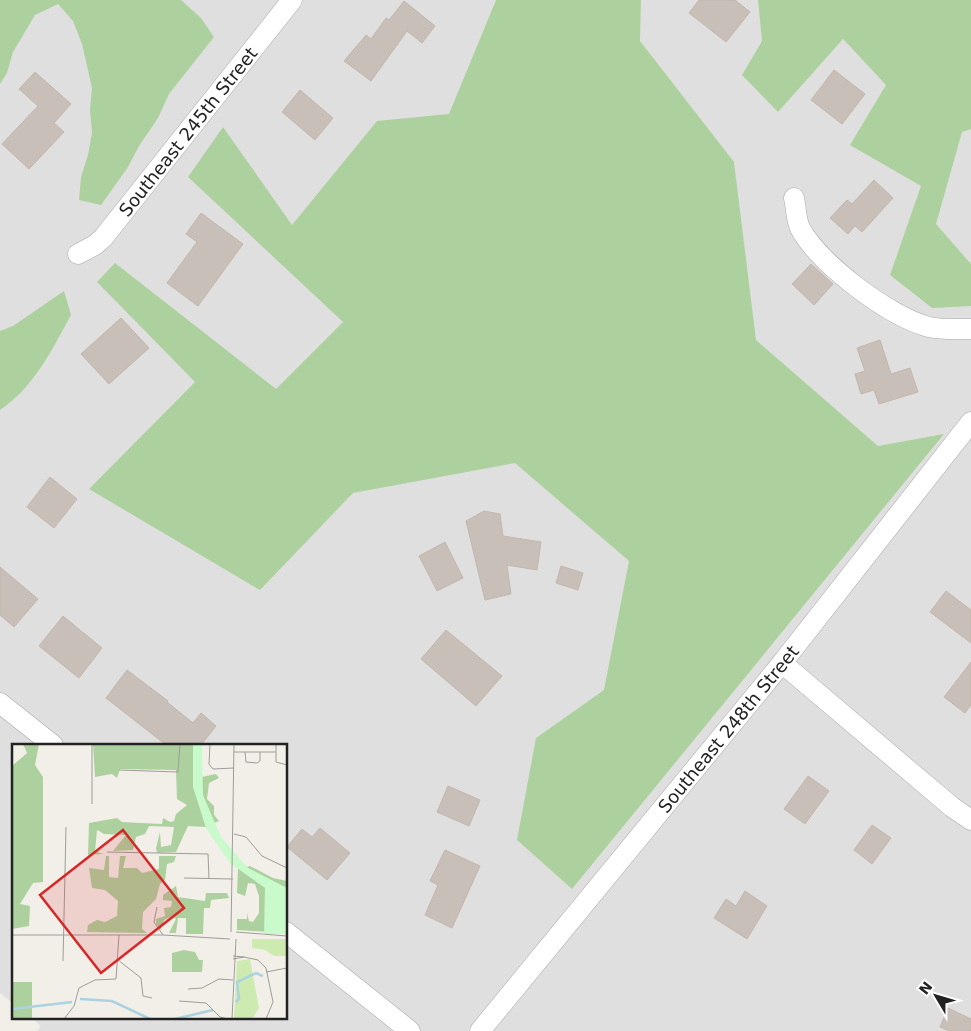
<svg xmlns="http://www.w3.org/2000/svg" width="971" height="1031" font-family="'DejaVu Sans',sans-serif">
	<style>
		.residential { fill: #e0dfdf }
		.forest { fill: #add19e }
		.building { fill: #c7bfb8; stroke: #c4b6ab }
		.lines { fill: none; stroke-linecap: round; stroke-linejoin: round }
		.street-casing { stroke: #a9a9a9; stroke-width: 21 }
		.street { stroke: #fff; stroke-width: 20 }
		.labels { text-anchor: middle; dominant-baseline: central; stroke-width: 5; stroke-linejoin: round; paint-order: stroke }
		.street-label { font-size: 18px; fill: #222; stroke: #fff }
		.inset-river { fill: none; stroke: #aad3df; stroke-width: 2.5 }
		.inset-road { fill: none; stroke: #9f9d99; stroke-width: 1 }
		.view { fill: #d62828; fill-opacity: 0.15; stroke: #d62828; stroke-width: 2.5 }
		.inset-edge { fill: none; stroke: #222; stroke-width: 2.5 }
	</style>
	<rect width="100%" height="100%" fill="#f2efe9"/>
	<!-- residential -->
	<path class="residential" d="M 0,0 L 971,0 L 971,1031 L 37,1031 L 41,1026 L 31,1017 L 286,1017 L 286,745 L 14,745 L 14,1004 L 0,993 Z"/>
	<!-- forest -->
	<g class="forest">
		<path d="M 0,0 L 181,0 L 201,18 L 214,37 L 169,94 L 158,118 L 139,146 L 128,167 L 101,205 L 79,200 L 81,177 L 88,155 L 92,133 L 90,109 L 92,88 L 82,44 L 73,21 L 58,4 L 35,15 L 13,52 L 7,73 L 0,84 Z"/>
		<path d="M 496,0 L 641,0 L 640,41 L 734,162 L 756,340 L 878,446 L 944,434 L 572,889 L 517,840 L 536,738 L 604,690 L 629,561 L 515,463 L 353,493 L 260,590 L 89,489 L 195,382 L 97,282 L 115,263 L 276,389 L 343,322 L 188,177 L 223,127 L 292,225 L 377,121 L 449,114 Z"/>
		<path d="M 758,0 L 971,0 L 971,129 L 962,132 L 936,224 L 971,264 L 971,306 L 932,308 L 890,275 L 921,186 L 850,145 L 886,85 L 843,39 L 778,112 L 742,75 L 762,41 Z"/>
		<path d="M 64,291 L 71,315 C 52,350 34,387 0,410 L 0,331 L 13,326 Z"/>
	</g>
	<!-- building -->
	<g class="building">
		<path d="M 699,0 L 735,0 L 750,12 L 726,42 L 689,13 Z"/>
		<path d="M 404,1 L 435,26 L 422,43 L 407,31 L 371,81 L 344,61 L 366,35 L 371,39 L 386,18 L 389,20 Z"/>
		<path d="M 834,70 L 865,94 L 842,124 L 811,100 Z"/>
		<path d="M 35,72 L 71,104 L 54,123 L 64,132 L 29,169 L 2,144 L 38,106 L 19,89 Z"/>
		<path d="M 300,90 L 333,118 L 315,140 L 282,112 Z"/>
		<path d="M 874,180 L 893,198 L 862,232 L 855,226 L 848,234 L 830,218 L 847,200 L 852,204 Z"/>
		<path d="M 201,213 L 243,244 L 198,306 L 167,283 L 197,242 L 186,234 Z"/>
		<path d="M 811,264 L 833,284 L 814,305 L 792,284 Z"/>
		<path d="M 121,318 L 149,348 L 109,384 L 81,354 Z"/>
		<path d="M 880,340 L 891,374 L 910,368 L 918,392 L 879,404 L 874,390 L 861,394 L 855,374 L 865,371 L 857,348 Z"/>
		<path d="M 50,477 L 77,499 L 54,528 L 27,507 Z"/>
		<path d="M 484,511 L 500,514 L 503,536 L 541,542 L 537,570 L 507,565 L 511,594 L 485,600 L 466,521 Z"/>
		<path d="M 445,542 L 463,578 L 437,591 L 419,556 Z"/>
		<path d="M 561,566 L 583,573 L 578,590 L 556,583 Z"/>
		<path d="M 0,567 L 38,599 L 14,627 L 0,615 Z"/>
		<path d="M 946,591 L 971,610 L 971,643 L 930,612 Z"/>
		<path d="M 63,616 L 102,648 L 79,678 L 39,646 Z"/>
		<path d="M 446,630 L 502,676 L 476,706 L 421,659 Z"/>
		<path d="M 971,662 L 971,705 L 965,713 L 944,697 Z"/>
		<path d="M 127,670 L 168,701 L 167,702 L 193,723 L 201,713 L 216,726 L 201,745 L 166,745 L 106,698 Z"/>
		<path d="M 808,776 L 829,791 L 805,824 L 784,809 Z"/>
		<path d="M 448,786 L 480,800 L 469,826 L 437,812 Z"/>
		<path d="M 872,825 L 891,838 L 872,864 L 854,850 Z"/>
		<path d="M 320,828 L 350,853 L 327,880 L 287,847 L 302,829 L 312,837 Z"/>
		<path d="M 445,850 L 480,866 L 452,928 L 425,915 L 438,885 L 430,881 Z"/>
		<path d="M 745,891 L 767,906 L 747,939 L 714,918 L 726,899 L 736,906 Z"/>
		<path d="M 948,1008 L 971,1019 L 971,1031 L 949,1031 L 940,1027 Z"/>
	</g>
	<g class="lines">
		<!-- street casing -->
		<g class="street-casing">
			<g id="street">
				<path d="M 794,198 C 796,207 796,220 800,228 C 819,264 890,317 929,327 C 942,330 958,329 971,329"/>
				<path id="s1" d="M 78,254 L 95,245 L 103,238 L 292,0"/>
				<path d="M 782,663 L 952,807 L 971,820"/>
				<path d="M 0,703 L 53,745"/>
				<path d="M 286,932 L 410,1031"/>
				<path id="s2" d="M 480,1031 L 782,663 L 971,422"/>
			</g>
		</g>
		<!-- street -->
		<use href="#street" class="street"/>
	</g>
	<g class="labels">
		<!-- street labels -->
		<g class="street-label">
			<text stroke="none"><textPath href="#s1" startOffset="166">Southeast 245th Street</textPath></text>
			<text stroke="none"><textPath href="#s2" startOffset="391">Southeast 248th Street</textPath></text>
		</g>
	</g>
	<!-- overview -->
	<g transform="translate(12 744)">
		<rect width="275" height="275" fill="#f2efe9"/>
		<path d="M 240,195 L 275,195 L 275,212 L 262,212 L 253,206 L 240,204 ZM 238,215 L 247,264 L 240,275 L 222,275 L 225,217 Z" fill="#cdebb0"/>
		<path d="M 11,0 L 27,0 L 23,21 L 31,33 L 31,138 L 21,139 L 8,160 L 18,162 L 17,182 L 0,185 L 0,22 L 15,9 ZM 81,0 L 190,0 L 189,33 L 204,30 L 207,34 L 197,39 L 195,55 L 202,62 L 202,71 L 207,77 L 193,83 L 176,82 L 164,108 L 145,109 L 144,104 L 148,88 L 149,103 L 159,101 L 162,83 L 137,82 L 133,90 L 124,93 L 121,106 L 101,107 L 114,91 L 92,90 L 85,86 L 83,107 L 91,110 L 76,111 L 77,79 L 105,74 L 110,78 L 150,80 L 151,74 L 158,78 L 162,77 L 164,70 L 175,61 L 165,55 L 164,26 L 108,25 L 105,34 L 100,30 L 83,33 ZM 94,112 L 97,112 L 97,133 L 106,134 L 108,112 L 114,112 L 111,124 L 125,124 L 130,129 L 147,125 L 147,112 L 164,112 L 162,118 L 155,120 L 153,136 L 148,140 L 144,155 L 131,168 L 130,185 L 135,189 L 75,188 L 76,181 L 85,176 L 93,178 L 105,172 L 106,157 L 93,146 L 80,144 L 77,124 L 92,126 ZM 238,122 L 261,134 L 275,137 L 275,189 L 225,186 L 225,175 L 235,175 L 235,169 L 237,177 L 241,178 L 247,169 L 247,152 L 243,140 L 236,139 L 233,152 L 225,149 L 226,125 ZM 164,142 L 166,153 L 193,157 L 194,149 L 215,149 L 217,154 L 199,156 L 198,164 L 192,164 L 191,190 L 174,190 L 174,174 L 166,174 L 164,189 L 157,189 L 164,175 L 160,172 L 152,176 L 149,186 L 144,180 L 144,175 L 153,172 L 152,164 L 159,163 L 160,157 L 151,156 L 151,151 ZM 172,206 L 183,208 L 187,216 L 191,216 L 190,228 L 160,228 L 160,209 ZM 0,238 L 20,238 L 20,275 L 0,275 Z" fill="#add19e"/>
		<path d="M 181,0 L 190,0 L 191,51 L 209,93 L 236,124 L 275,144 L 275,190 L 252,190 L 253,144 L 218,119 L 194,84 L 181,43 Z" fill="#c8facc"/>
		<path class="inset-river" d="M 68,255 L 100,257 L 138,275M 224,258 L 227,255 L 225,238 L 244,229 L 251,232M 0,265 L 60,258M 163,275 L 201,266"/>
		<path class="inset-road" d="M 80,0 L 80,60M 198,0 L 197,20 L 201,25 L 222,24M 264,0 L 264,18 L 275,21M 222,8 L 264,8M 233,8 L 234,18 L 245,19 L 248,17 L 248,8M 107,26 L 166,28 L 168,0M 222,90 L 234,93 L 250,112 L 275,124M 95,108 L 196,110 L 197,135M 172,134 L 221,135M 145,163 L 142,178 L 151,191M 219,188 L 222,0M 224,188 L 275,192M 0,191 L 151,191 L 218,195M 232,213 L 246,216 L 254,224 L 261,258 L 254,275M 221,215 L 232,213 L 221,212M 106,216 L 129,234 L 131,252 L 140,254M 51,217 L 54,83M 254,228 L 275,224M 176,245 L 190,244 L 207,235 L 221,236M 167,257 L 194,259 L 208,273 L 216,275M 52,275 L 62,262 L 67,244 L 83,236 L 104,235 L 107,191M 220,275 L 224,195"/>
		<path class="view" d="M 111,86 L 172,164 L 89,229 L 28,151 Z"/>
		<rect width="275" height="275" class="inset-edge"/>
	</g>
	<!-- north arrow -->
	<g transform="translate(936 996) rotate(308)" stroke="#ffffff" stroke-width="4" paint-order="stroke">
	<path d="M0-4L9 19L0 12L-9 19Z" fill="#222222"/>
	<text y="-8" font-size="14" font-weight="bold" text-anchor="middle" fill="#222222">N</text>
	</g>
</svg>
